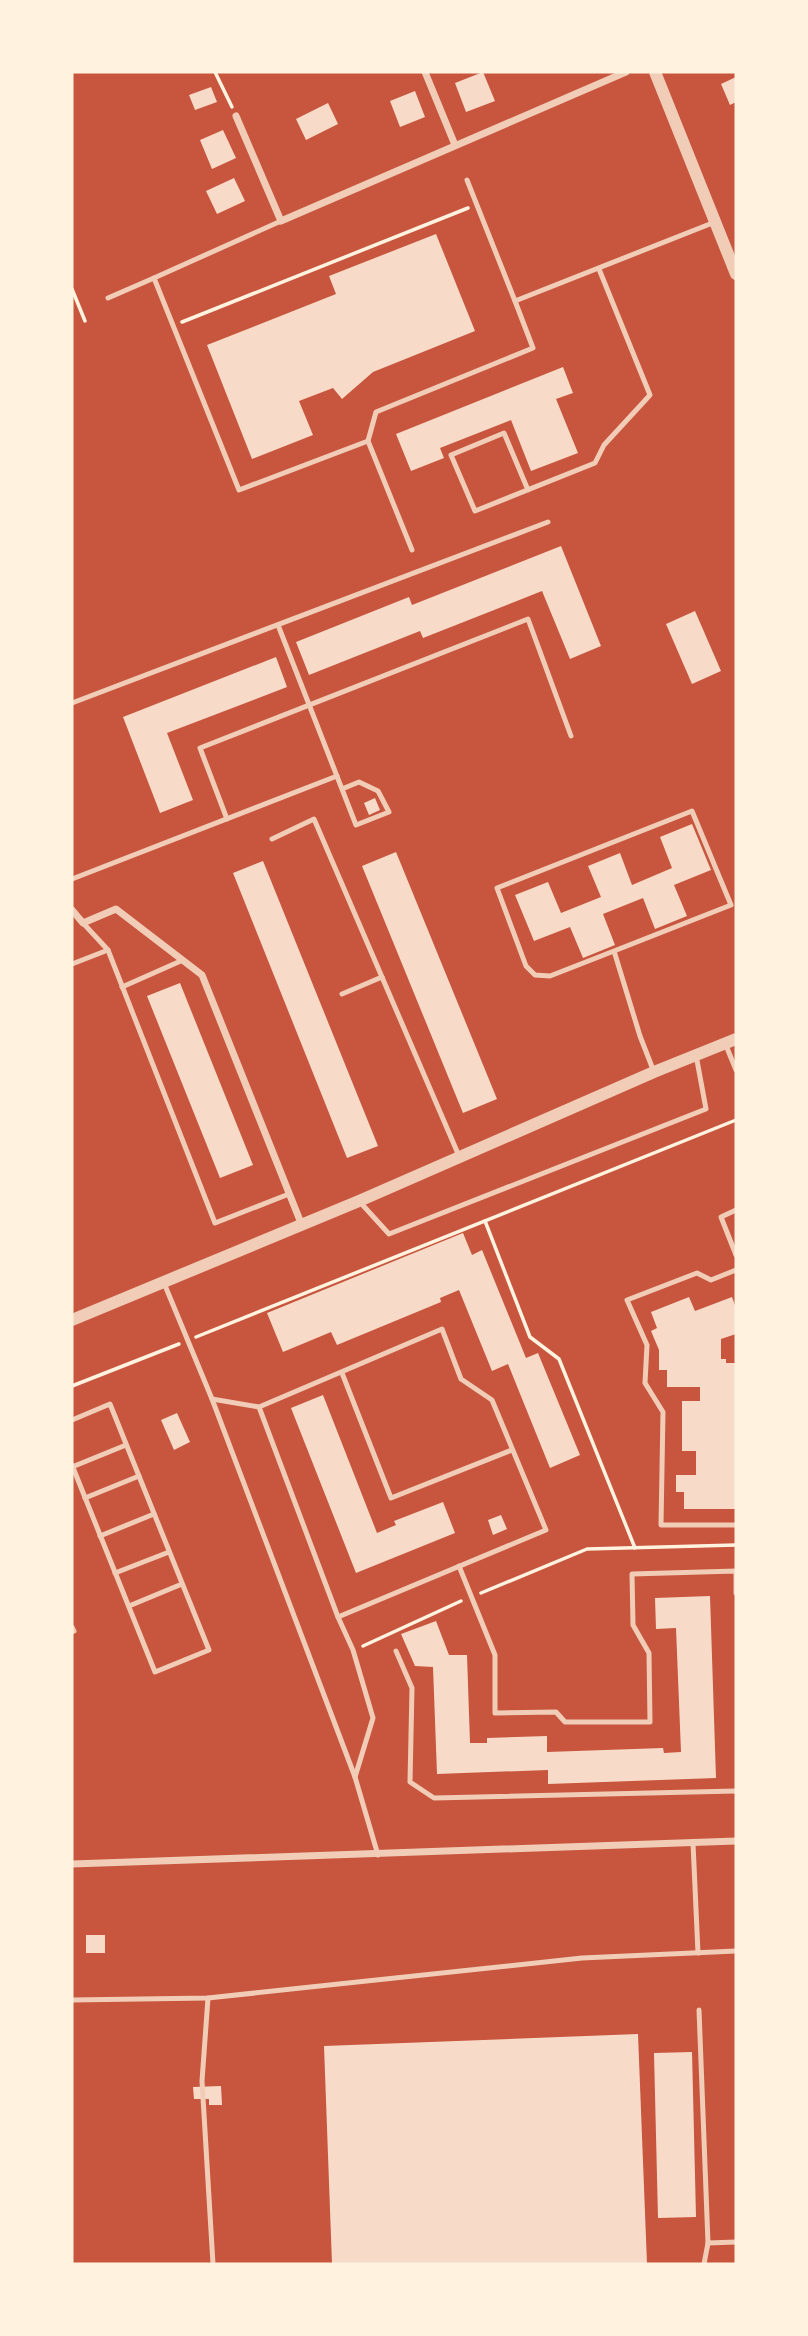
<svg xmlns="http://www.w3.org/2000/svg" width="808" height="2336" font-family="'Work Sans',sans-serif">
	<style>
		.building { fill: #f7dbc8 }
		.lines { fill: none; stroke-linecap: round; stroke-linejoin: round }
		.path { stroke: #fff3e0; stroke-width: 3.5 }
		.service { stroke: #f1ccb7; stroke-width: 5 }
		.minor { stroke: #f1ccb7; stroke-width: 7 }
		.tertiary { stroke: #f1ccb7; stroke-width: 12 }
	</style>
	<rect width="100%" height="100%" fill="#c8553d"/>
	<!-- building -->
	<g class="building">
		<path d="M 483,72 L 495,101 L 466,112 L 455,83 Z"/>
		<path d="M 736,77 L 736,102 L 730,105 L 721,84 Z"/>
		<path d="M 211,87 L 217,102 L 195,110 L 189,95 Z"/>
		<path d="M 415,91 L 425,117 L 400,127 L 390,101 Z"/>
		<path d="M 328,103 L 338,124 L 306,140 L 296,119 Z"/>
		<path d="M 223,130 L 236,158 L 212,169 L 200,140 Z"/>
		<path d="M 234,178 L 245,201 L 217,214 L 206,191 Z"/>
		<path d="M 436,234 L 475,331 L 373,372 L 342,399 L 333,388 L 299,401 L 313,435 L 252,459 L 207,345 L 336,294 L 329,276 Z"/>
		<path d="M 563,367 L 573,393 L 556,399 L 578,453 L 531,471 L 511,420 L 440,448 L 444,458 L 411,471 L 396,434 Z"/>
		<path d="M 561,546 L 601,646 L 570,659 L 542,591 L 423,638 L 420,631 L 309,675 L 296,642 L 409,597 L 412,605 Z"/>
		<path d="M 695,611 L 721,671 L 692,684 L 666,624 Z"/>
		<path d="M 276,657 L 287,687 L 167,733 L 193,800 L 160,813 L 123,717 Z"/>
		<path d="M 375,798 L 380,810 L 369,815 L 364,803 Z"/>
		<path d="M 692,824 L 711,870 L 674,885 L 687,916 L 655,929 L 643,898 L 603,914 L 615,945 L 583,958 L 570,927 L 534,941 L 515,895 L 548,882 L 561,913 L 601,897 L 588,866 L 620,853 L 632,885 L 672,868 L 660,837 Z"/>
		<path d="M 396,852 L 497,1099 L 463,1113 L 362,866 Z"/>
		<path d="M 263,861 L 378,1146 L 347,1158 L 233,873 Z"/>
		<path d="M 180,983 L 253,1165 L 220,1178 L 147,996 Z"/>
		<path d="M 463,1233 L 472,1255 L 482,1250 L 526,1358 L 538,1353 L 580,1455 L 550,1468 L 508,1364 L 492,1371 L 459,1290 L 440,1298 L 441,1302 L 337,1345 L 331,1332 L 283,1352 L 267,1313 Z"/>
		<path d="M 689,1297 L 695,1311 L 732,1297 L 736,1308 L 736,1334 L 721,1339 L 721,1359 L 726,1359 L 726,1363 L 736,1363 L 736,1509 L 684,1509 L 684,1492 L 676,1492 L 676,1475 L 696,1475 L 696,1451 L 682,1451 L 682,1401 L 700,1401 L 700,1387 L 667,1387 L 667,1370 L 659,1370 L 659,1350 L 651,1331 L 657,1328 L 651,1312 Z"/>
		<path d="M 323,1395 L 377,1533 L 396,1525 L 394,1521 L 443,1502 L 455,1533 L 356,1573 L 291,1408 Z"/>
		<path d="M 177,1413 L 190,1442 L 174,1450 L 161,1420 Z"/>
		<path d="M 501,1515 L 507,1529 L 493,1535 L 488,1520 Z"/>
		<path d="M 710,1596 L 716,1778 L 548,1784 L 548,1770 L 437,1774 L 433,1667 L 415,1666 L 401,1634 L 436,1621 L 449,1655 L 467,1655 L 470,1743 L 487,1743 L 487,1738 L 547,1736 L 547,1752 L 663,1748 L 664,1753 L 681,1752 L 676,1628 L 656,1629 L 655,1598 Z"/>
		<rect x="86" y="1935" width="19" height="18"/>
		<path d="M 638,2034 L 647,2264 L 332,2264 L 324,2046 Z"/>
		<path d="M 692,2052 L 696,2217 L 658,2218 L 654,2053 Z"/>
		<path d="M 221,2086 L 222,2105 L 209,2105 L 209,2099 L 194,2099 L 193,2087 Z"/>
	</g>
	<g class="lines">
		<!-- path -->
		<g class="path">
			<path d="M 215,72 L 232,107"/>
			<path d="M 72,289 L 85,321"/>
			<path d="M 182,322 L 468,208"/>
			<path d="M 485,1221 L 530,1337 L 559,1359 L 635,1548"/>
			<path d="M 196,1337 L 736,1120"/>
			<path d="M 72,1386 L 179,1344"/>
			<path d="M 481,1593 L 587,1549 L 736,1545"/>
			<path d="M 363,1646 L 461,1601"/>
		</g>
		<!-- service -->
		<g class="service">
			<path d="M 467,180 L 515,301 L 715,222"/>
			<path d="M 281,221 L 154,278 L 239,490 L 368,441"/>
			<path d="M 108,298 L 154,278"/>
			<path d="M 528,490 L 504,433 L 451,455 L 475,511 L 595,463 L 604,445 L 650,395 L 599,269"/>
			<path d="M 412,550 L 368,441 L 376,412 L 533,348 L 515,301"/>
			<path d="M 278,625 L 356,825 L 389,812 L 378,791 L 359,782 L 342,789"/>
			<path d="M 72,703 L 548,522"/>
			<path d="M 227,819 L 200,748 L 528,619 L 571,736"/>
			<path d="M 272,839 L 314,819 L 459,1156"/>
			<path d="M 72,879 L 337,776"/>
			<path d="M 83,923 L 108,950 L 215,1223 L 289,1194"/>
			<path d="M 614,951 L 550,976 L 535,975 L 526,966 L 497,888 L 692,811 L 731,905 L 614,951 L 640,1036 L 654,1072"/>
			<path d="M 72,964 L 108,950"/>
			<path d="M 122,987 L 183,960"/>
			<path d="M 342,994 L 382,977"/>
			<path d="M 725,1043 L 736,1070"/>
			<path d="M 359,1201 L 389,1234 L 706,1109 L 696,1055"/>
			<path d="M 736,1210 L 721,1217 L 736,1255"/>
			<path d="M 736,1270 L 711,1280 L 697,1273 L 627,1300 L 647,1345 L 645,1383 L 663,1412 L 661,1525 L 736,1525"/>
			<path d="M 164,1283 L 212,1399 L 355,1777 L 378,1855"/>
			<path d="M 342,1373 L 391,1498 L 512,1450"/>
			<path d="M 212,1399 L 259,1407 L 442,1329 L 461,1379 L 492,1400 L 546,1530 L 338,1617 L 259,1407"/>
			<path d="M 72,1420 L 110,1404 L 209,1650 L 155,1672 L 72,1465"/>
			<path d="M 72,1467 L 126,1445"/>
			<path d="M 85,1498 L 139,1476"/>
			<path d="M 100,1536 L 154,1514"/>
			<path d="M 459,1566 L 495,1655 L 495,1713 L 556,1712 L 565,1722 L 650,1722 L 649,1653 L 633,1625 L 632,1574 L 736,1571 L 736,1593"/>
			<path d="M 115,1573 L 169,1552"/>
			<path d="M 129,1606 L 182,1584"/>
			<path d="M 338,1617 L 353,1650 L 373,1718 L 355,1777"/>
			<path d="M 72,1627 L 74,1631 L 72,1632"/>
			<path d="M 396,1651 L 412,1688 L 410,1782 L 434,1798 L 736,1791"/>
			<path d="M 693,1843 L 698,1953"/>
			<path d="M 208,1998 L 202,2081 L 213,2264"/>
			<path d="M 72,2000 L 208,1998 L 582,1958 L 736,1951"/>
			<path d="M 699,2010 L 708,2243 L 736,2242"/>
			<path d="M 704,2264 L 708,2243"/>
		</g>
		<!-- minor -->
		<g class="minor">
			<path d="M 425,72 L 455,145"/>
			<path d="M 236,116 L 281,221 L 626,72"/>
			<path d="M 72,910 L 83,923 L 116,909 L 202,975 L 301,1223"/>
			<path d="M 72,1864 L 736,1841"/>
		</g>
		<!-- tertiary -->
		<g class="tertiary">
			<path d="M 655,72 L 736,274"/>
			<path d="M 72,1320 L 359,1201 L 654,1072 L 736,1039"/>
		</g>
	</g>
	<!-- border -->
	<rect width="808" height="2336" fill="none" stroke="#fff3e0" stroke-width="147"/>
</svg>
